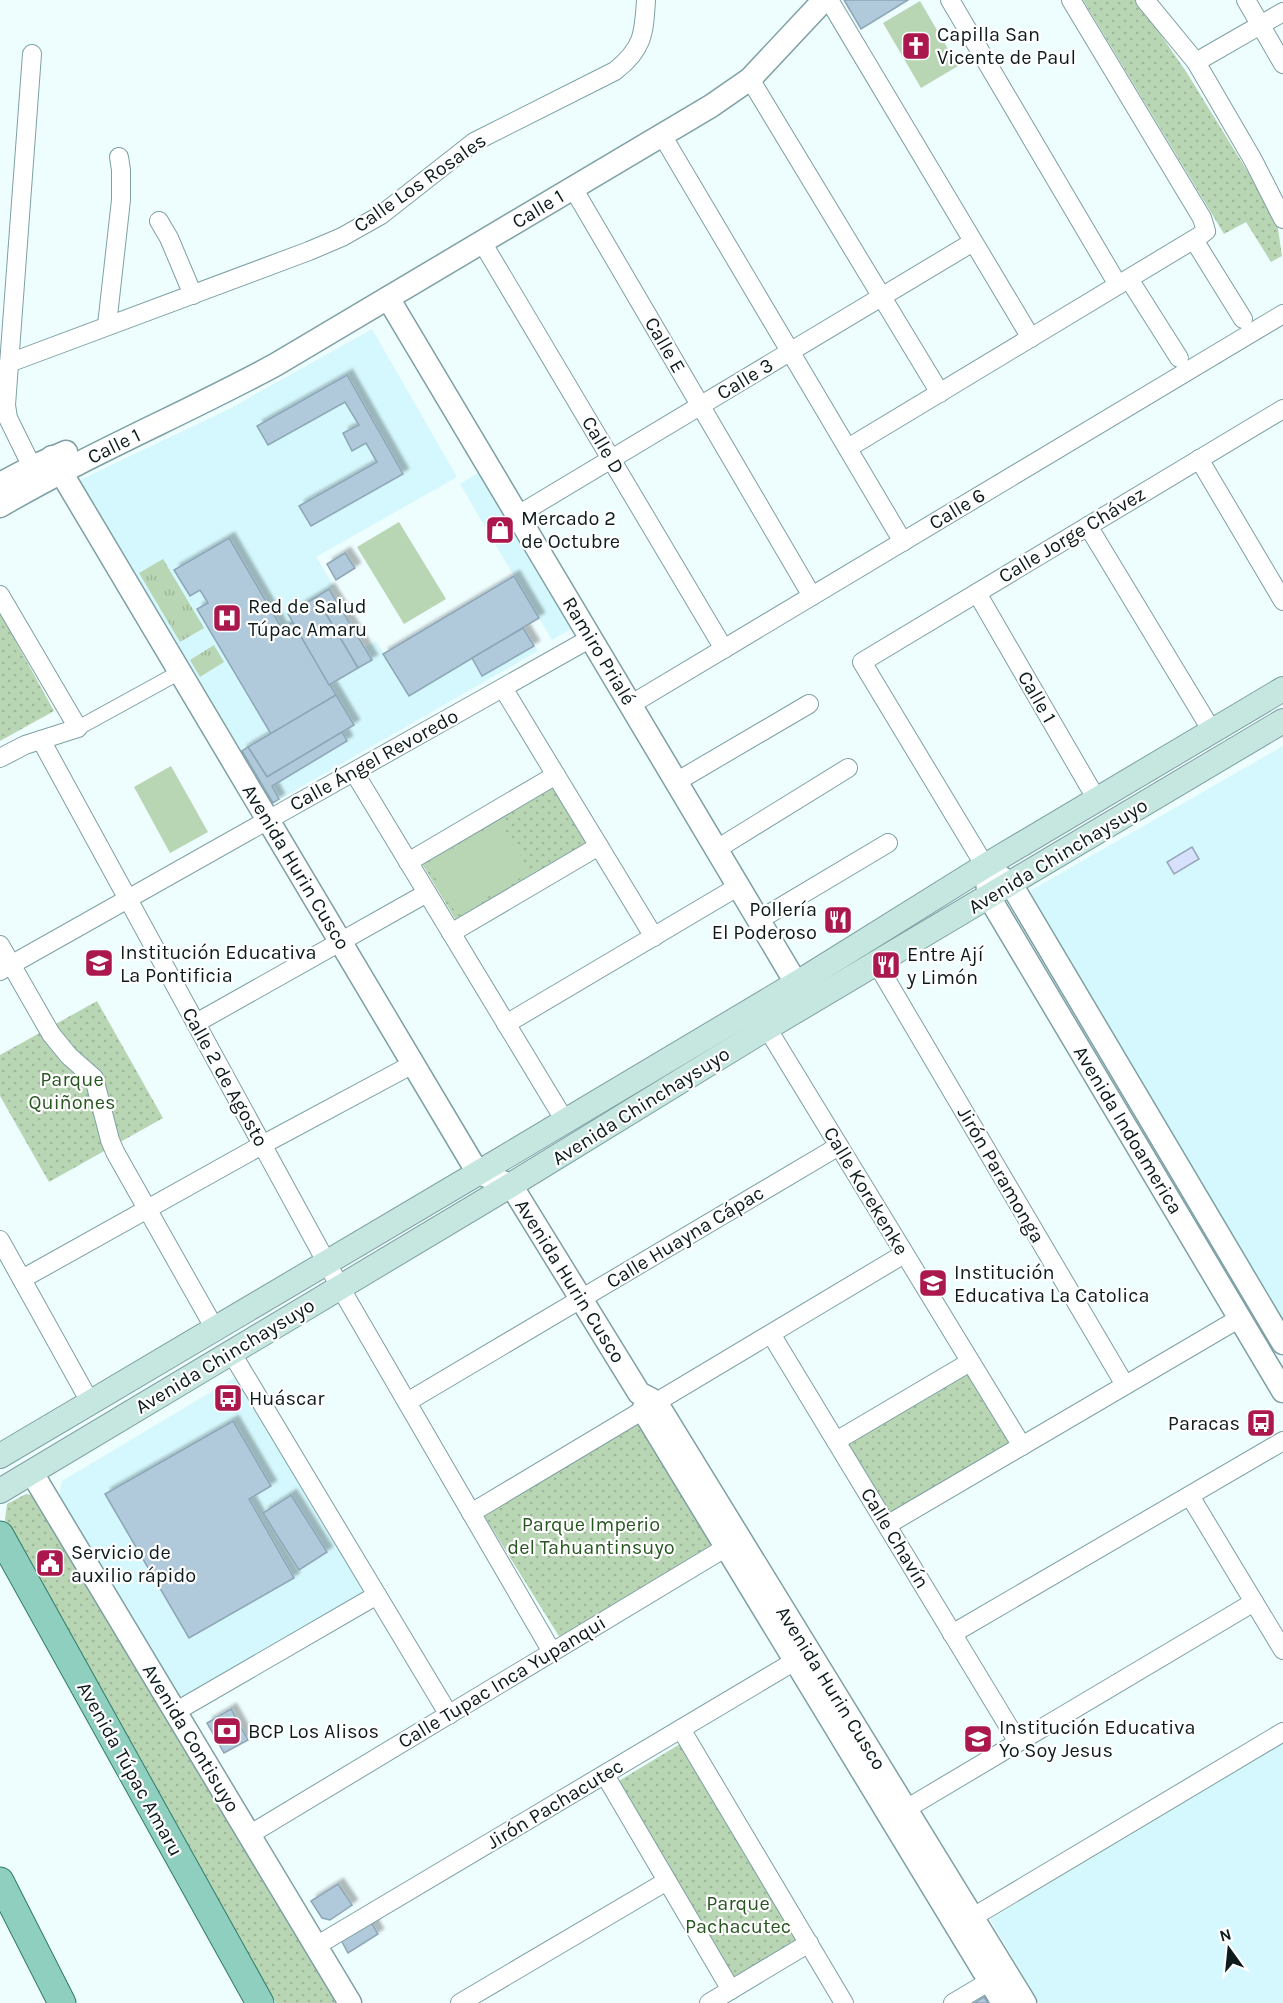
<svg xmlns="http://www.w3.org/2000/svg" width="1283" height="2003" font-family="Karla,sans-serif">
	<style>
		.built { fill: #d4f8fd }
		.grass { fill: url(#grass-tufts) }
		.park { fill: url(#park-dots) }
		.pitch { fill: #b9d6b4 }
		.water { fill: #d7e1fe; stroke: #9aa6ba; stroke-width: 1.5 }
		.building { fill: #b0cadc; stroke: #8da6b7; stroke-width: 1.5; filter: url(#shadow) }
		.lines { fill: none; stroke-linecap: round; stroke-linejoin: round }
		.pedestrian-casing { stroke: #7ea0a4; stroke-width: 16 }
		.minor-casing { stroke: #7ea0a4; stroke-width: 20 }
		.tertiary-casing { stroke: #7ea0a4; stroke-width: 25 }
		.secondary-casing { stroke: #7ea0a4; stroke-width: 26 }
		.primary-casing { stroke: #2f7b6a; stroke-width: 29 }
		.pedestrian { stroke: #fff; stroke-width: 14 }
		.minor { stroke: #fff; stroke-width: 18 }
		.tertiary { stroke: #fff; stroke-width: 22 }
		.secondary { stroke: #c6e7df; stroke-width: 24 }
		.primary { stroke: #8ecfbf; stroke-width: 27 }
		.labels { text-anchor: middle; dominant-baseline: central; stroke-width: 4.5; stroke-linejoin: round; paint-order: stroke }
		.poi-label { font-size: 20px; fill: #0d1b1c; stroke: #fff; text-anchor: start }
		.street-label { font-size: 20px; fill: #0d1b1c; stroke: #fff }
		.park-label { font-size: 20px; fill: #275620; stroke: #fff }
	</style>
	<defs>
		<pattern id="grass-tufts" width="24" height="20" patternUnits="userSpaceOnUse" patternTransform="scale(1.5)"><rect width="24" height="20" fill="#b9d6b4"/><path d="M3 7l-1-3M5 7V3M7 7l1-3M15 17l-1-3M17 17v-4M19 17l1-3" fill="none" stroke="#9eb79a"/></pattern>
		<pattern id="park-dots" width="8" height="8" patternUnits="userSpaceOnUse" patternTransform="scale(1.5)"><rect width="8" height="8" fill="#b9d6b4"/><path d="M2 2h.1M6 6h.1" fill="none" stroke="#9eb79a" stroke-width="1.8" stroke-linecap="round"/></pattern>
		<filter id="shadow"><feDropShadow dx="5.5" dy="-5.5" stdDeviation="1.5" flood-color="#0004"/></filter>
	</defs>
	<rect width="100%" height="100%" fill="#eefdfe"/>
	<!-- built -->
	<g class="built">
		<path d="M 372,329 L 457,477 L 316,557 L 334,586 L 330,590 L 365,647 L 376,641 L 384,654 L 514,576 L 460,484 L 478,473 L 571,629 L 552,640 L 539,618 L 523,628 L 538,651 L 273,803 L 80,480 L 231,408 Z"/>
		<path d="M 1283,746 L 1283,1321 L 1030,891 Z"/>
		<path d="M 236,1377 L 367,1592 L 177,1704 L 59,1500 L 62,1481 Z"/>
		<path d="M 1283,1743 L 1283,2003 L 1039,2003 L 990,1919 Z"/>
	</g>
	<!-- grass -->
	<g class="grass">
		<path d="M 163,559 L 204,628 L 180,642 L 139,573 Z"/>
		<path d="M 214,645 L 224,662 L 200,677 L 190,660 Z"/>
	</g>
	<!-- park -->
	<g class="park">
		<path d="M 1083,0 L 1137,0 L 1187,73 L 1270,208 L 1277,222 L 1282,256 L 1271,262 L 1246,222 L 1224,234 Z"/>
		<path d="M 0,613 L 54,711 L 0,741 Z"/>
		<path d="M 552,784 L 589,844 L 457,922 L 421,862 Z"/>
		<path d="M 97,1001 L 163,1118 L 49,1182 L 0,1096 L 0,1055 Z"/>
		<path d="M 967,1368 L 1013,1446 L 891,1518 L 845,1440 Z"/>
		<path d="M 643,1421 L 718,1545 L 560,1638 L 483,1514 Z"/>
		<path d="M 26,1494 L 38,1496 L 341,2003 L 276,2003 L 5,1520 L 7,1504 Z"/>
		<path d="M 680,1744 L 797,1940 L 733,1979 L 617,1782 Z"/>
	</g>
	<!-- pitch -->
	<g class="pitch">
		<path d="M 920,1 L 958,66 L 921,88 L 883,23 Z"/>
		<path d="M 399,522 L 446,599 L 404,624 L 357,547 Z"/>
		<path d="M 171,766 L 208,832 L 170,853 L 134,787 Z"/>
		<path d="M 500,821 L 530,872 L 457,915 L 427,864 Z"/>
	</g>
	<!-- water -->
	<path class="water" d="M 1192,847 L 1199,859 L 1174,874 L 1167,862 Z"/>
	<!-- building -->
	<g class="building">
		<path d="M 844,0 L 908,0 L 861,29 Z"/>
		<path d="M 347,375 L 403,474 L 311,526 L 299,506 L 377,462 L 366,443 L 352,451 L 343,433 L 359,425 L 345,402 L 268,445 L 257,426 Z"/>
		<path d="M 229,538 L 282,629 L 293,622 L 336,695 L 271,734 L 197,609 L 208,603 L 200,590 L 190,596 L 174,570 Z"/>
		<path d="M 345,553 L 355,568 L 336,580 L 327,564 Z"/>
		<path d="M 514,576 L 539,618 L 409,696 L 383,654 Z"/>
		<path d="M 329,589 L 372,660 L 358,668 L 316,597 Z"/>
		<path d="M 316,597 L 358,668 L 329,685 L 288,614 Z"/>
		<path d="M 523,628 L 534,646 L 482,676 L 472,658 Z"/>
		<path d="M 336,695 L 354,725 L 267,777 L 248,747 Z"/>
		<path d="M 342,732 L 347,741 L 272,786 L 279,799 L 273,803 L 242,751 L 248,747 L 267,777 Z"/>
		<path d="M 233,1421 L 271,1486 L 249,1499 L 294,1578 L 189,1638 L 105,1494 Z"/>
		<path d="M 291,1495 L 327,1552 L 299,1570 L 263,1513 Z"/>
		<path d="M 53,1554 L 59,1566 L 48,1572 L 42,1560 Z"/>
		<path d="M 231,1709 L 248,1740 L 224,1753 L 207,1723 Z"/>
		<path d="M 338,1884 L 352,1905 L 330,1920 L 322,1918 L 311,1901 Z"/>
		<path d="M 371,1922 L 378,1934 L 348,1953 L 341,1940 Z"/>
		<path d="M 984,1997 L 988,2003 L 974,2003 Z"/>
	</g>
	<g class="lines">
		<!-- pedestrian casing -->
		<g class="pedestrian-casing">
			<path id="pedestrian" d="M 78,728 L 180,672"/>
		</g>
		<!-- minor casing -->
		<g class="minor-casing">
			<g id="minor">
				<path d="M 829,0 L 1031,338"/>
				<path d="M 950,0 L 1118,285"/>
				<path d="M 1145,0 L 1196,62 L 1253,160 L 1283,219"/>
				<path d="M 1246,0 L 1283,64"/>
				<path d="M 32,54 L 6,405 L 8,418 L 38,479"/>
				<path d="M 1196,62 L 1283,12"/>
				<path d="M 750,79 L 940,393"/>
				<path d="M 662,135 L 903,542"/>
				<path d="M 573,188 L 812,596"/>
				<path d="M 159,221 L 169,238 L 193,295"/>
				<path d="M 1194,240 L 1243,319"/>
				<path d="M 482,242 L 724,649"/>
				<path d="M 1129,279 L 1179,358"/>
				<path d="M 107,325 L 121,200 L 121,170 L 119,157"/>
				<path d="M 9,363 L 309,251 L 342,237 L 381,215 L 474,142 L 615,71 C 643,49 644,34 646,0"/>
				<path d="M 848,448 L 1201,235 L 1206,231 L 1202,218 L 1071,0"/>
				<path d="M 1199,459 L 1283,601"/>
				<path d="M 518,515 L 973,242"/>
				<path d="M 1088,526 L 1212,731"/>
				<path d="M 977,593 L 1097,800"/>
				<path d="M 0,595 L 78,728 L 25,745 L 0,758"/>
				<path d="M 503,688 L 654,937"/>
				<path d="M 630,705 L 1283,314"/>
				<path d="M 41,740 L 340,1287 L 552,1652"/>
				<path d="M 354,772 L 565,1121"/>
				<path d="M 676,782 L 809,704"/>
				<path d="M 717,849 L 848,768"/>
				<path d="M 408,862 L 556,775"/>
				<path d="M 985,866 L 862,662 L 1283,409"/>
				<path d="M 759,920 L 888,843"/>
				<path d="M 451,933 L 599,846"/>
				<path d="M 0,945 L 51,1034 L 69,1056 L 94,1078 L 110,1140 L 115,1152 L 215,1329"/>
				<path d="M 877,964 L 1125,1385"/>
				<path d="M 0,971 L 591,638"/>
				<path d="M 196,1023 L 427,893"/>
				<path d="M 506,1024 L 739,886"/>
				<path d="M 767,1028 L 1022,1446"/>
				<path d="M 0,1240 L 90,1402"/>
				<path d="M 22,1279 L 262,1145 L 413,1064"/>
				<path d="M 771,1334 L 1018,1742"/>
				<path d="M 231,1352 L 449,1715"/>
				<path d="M 407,1402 L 839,1146"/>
				<path d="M 836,1441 L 970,1362"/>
				<path d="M 1190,1496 L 1283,1650"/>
				<path d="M 471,1513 L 904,1254"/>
				<path d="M 887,1525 L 1240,1318"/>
				<path d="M 952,1634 L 1283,1441"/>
				<path d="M 175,1712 L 377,1595"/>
				<path d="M 681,1729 L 844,2003"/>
				<path d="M 605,1775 L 731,1990"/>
				<path d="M 906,1809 L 1254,1602"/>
				<path d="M 249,1835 L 725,1548"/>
				<path d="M 973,1917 L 1283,1732"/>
				<path d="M 316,1946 L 795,1661"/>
				<path d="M 460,2003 L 667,1881"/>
				<path d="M 709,2003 L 809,1943"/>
				<path d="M 953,2003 L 990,1981"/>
			</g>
		</g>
		<!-- tertiary casing -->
		<g class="tertiary-casing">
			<g id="tertiary">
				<path d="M 388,298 L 805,998"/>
				<path d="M 52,457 L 478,1173 L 511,1185 L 639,1393 L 656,1402 L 1025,2003"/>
				<path d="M 0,484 L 32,467 L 66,452"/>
				<path d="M 0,506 C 89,454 184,414 275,365 L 711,106 L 750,79 L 824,0"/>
				<path d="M 985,866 L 989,897 L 1283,1391"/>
				<path d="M 995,873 L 1011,884 L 1283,1343"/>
				<path d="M 643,1410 L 1003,2003"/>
				<path d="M 32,1473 L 350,2003"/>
			</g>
		</g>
		<!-- secondary casing -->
		<g class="secondary-casing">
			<g id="secondary">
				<path d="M 0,1456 L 500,1160 L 807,977 L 985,866 L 1283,689"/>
				<path d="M 0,1491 L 511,1185 L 767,1028 L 1283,721"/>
			</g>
		</g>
		<!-- primary casing -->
		<g class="primary-casing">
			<g id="primary">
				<path d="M 0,1535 L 260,2003"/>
				<path d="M 0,1881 L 62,2003"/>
			</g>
		</g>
		<!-- pedestrian -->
		<use href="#pedestrian" class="pedestrian"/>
		<!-- minor -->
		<use href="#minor" class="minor"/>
		<!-- tertiary -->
		<use href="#tertiary" class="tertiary"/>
		<!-- secondary -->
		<use href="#secondary" class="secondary"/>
		<!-- primary -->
		<use href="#primary" class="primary"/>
	</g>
	<!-- icons -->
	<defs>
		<g id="church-square" transform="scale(1.5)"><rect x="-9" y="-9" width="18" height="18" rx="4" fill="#aa184e" stroke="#fff"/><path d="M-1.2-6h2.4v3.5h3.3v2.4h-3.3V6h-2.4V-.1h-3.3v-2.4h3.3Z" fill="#fff"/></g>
		<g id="shop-square" transform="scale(1.5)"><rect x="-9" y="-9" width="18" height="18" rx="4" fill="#aa184e" stroke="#fff"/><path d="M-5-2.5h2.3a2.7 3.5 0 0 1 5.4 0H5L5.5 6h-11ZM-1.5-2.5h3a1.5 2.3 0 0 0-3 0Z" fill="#fff"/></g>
		<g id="hospital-square" transform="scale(1.5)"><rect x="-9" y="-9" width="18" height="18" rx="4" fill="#aa184e" stroke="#fff"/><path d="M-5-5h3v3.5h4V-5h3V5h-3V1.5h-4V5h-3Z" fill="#fff"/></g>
		<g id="restaurant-square" transform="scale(1.5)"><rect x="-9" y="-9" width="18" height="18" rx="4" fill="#aa184e" stroke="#fff"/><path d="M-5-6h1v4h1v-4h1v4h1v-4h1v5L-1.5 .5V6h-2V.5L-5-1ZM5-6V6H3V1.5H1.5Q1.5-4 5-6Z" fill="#fff"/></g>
		<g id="school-square" transform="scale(1.5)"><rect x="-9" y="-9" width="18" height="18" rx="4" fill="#aa184e" stroke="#fff"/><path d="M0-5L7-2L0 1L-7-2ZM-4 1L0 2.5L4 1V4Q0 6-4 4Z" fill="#fff"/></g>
		<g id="bus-square" transform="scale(1.5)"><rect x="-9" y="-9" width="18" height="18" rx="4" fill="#aa184e" stroke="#fff"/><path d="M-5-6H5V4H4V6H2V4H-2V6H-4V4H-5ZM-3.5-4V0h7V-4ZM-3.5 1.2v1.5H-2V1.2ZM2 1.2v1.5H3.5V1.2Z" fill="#fff"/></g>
		<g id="civic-square" transform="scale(1.5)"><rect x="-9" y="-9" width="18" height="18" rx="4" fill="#aa184e" stroke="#fff"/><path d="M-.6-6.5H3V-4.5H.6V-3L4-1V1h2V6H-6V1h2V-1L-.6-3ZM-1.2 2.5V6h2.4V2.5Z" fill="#fff"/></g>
		<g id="bank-square" transform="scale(1.5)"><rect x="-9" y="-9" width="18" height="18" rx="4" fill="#aa184e" stroke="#fff"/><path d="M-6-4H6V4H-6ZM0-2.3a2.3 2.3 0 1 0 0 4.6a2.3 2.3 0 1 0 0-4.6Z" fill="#fff"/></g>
	</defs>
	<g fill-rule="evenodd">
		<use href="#church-square" x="916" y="46"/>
		<use href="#shop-square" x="500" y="530"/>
		<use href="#hospital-square" x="227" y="618"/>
		<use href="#restaurant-square" x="838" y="920"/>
		<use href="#school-square" x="99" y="963"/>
		<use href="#restaurant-square" x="886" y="965"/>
		<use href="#school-square" x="933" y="1283"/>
		<use href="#bus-square" x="228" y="1398"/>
		<use href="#bus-square" x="1261" y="1423"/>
		<use href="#civic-square" x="50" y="1563"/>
		<use href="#bank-square" x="227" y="1731"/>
		<use href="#school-square" x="978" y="1739"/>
	</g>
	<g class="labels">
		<!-- poi labels -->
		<g class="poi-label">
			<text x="937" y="34">Capilla San<tspan x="937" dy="23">Vicente de Paul</tspan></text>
			<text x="521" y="518">Mercado 2<tspan x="521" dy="23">de Octubre</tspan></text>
			<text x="248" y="606">Red de Salud<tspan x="248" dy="23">Túpac Amaru</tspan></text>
			<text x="817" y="909" text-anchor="end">Pollería<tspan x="817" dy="23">El Poderoso</tspan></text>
			<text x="120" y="952">Institución Educativa<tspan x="120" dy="23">La Pontificia</tspan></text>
			<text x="907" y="954">Entre Ají<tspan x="907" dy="23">y Limón</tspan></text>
			<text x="954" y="1272">Institución<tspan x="954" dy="23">Educativa La Catolica</tspan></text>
			<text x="249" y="1398">Huáscar</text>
			<text x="1240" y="1423" text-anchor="end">Paracas</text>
			<text x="71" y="1552">Servicio de<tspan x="71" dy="23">auxilio rápido</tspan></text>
			<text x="999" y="1727">Institución Educativa<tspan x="999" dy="23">Yo Soy Jesus</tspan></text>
			<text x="248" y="1731">BCP Los Alisos</text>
		</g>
		<!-- street labels -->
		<g class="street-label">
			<text transform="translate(420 183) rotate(-35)">Calle Los Rosales</text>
			<text transform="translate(538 209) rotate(-31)">Calle 1</text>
			<text transform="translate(665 345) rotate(60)">Calle E</text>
			<text transform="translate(745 379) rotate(-31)">Calle 3</text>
			<text transform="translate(603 445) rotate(59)">Calle D</text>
			<text transform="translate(114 446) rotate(-26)">Calle 1</text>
			<text transform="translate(957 509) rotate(-31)">Calle 6</text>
			<text transform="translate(1072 535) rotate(-31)">Calle Jorge Chávez</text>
			<text transform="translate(599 651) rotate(59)">Ramiro Prialé</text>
			<text transform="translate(1037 697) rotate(60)">Calle 1</text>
			<text transform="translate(374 760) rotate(-29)">Calle Ángel Revoredo</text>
			<text transform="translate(1058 856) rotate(-31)">Avenida Chinchaysuyo</text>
			<text transform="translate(296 867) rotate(59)">Avenida Hurin Cusco</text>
			<text transform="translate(225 1077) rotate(61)">Calle 2 de Agosto</text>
			<text transform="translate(641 1106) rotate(-32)">Avenida Chinchaysuyo</text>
			<text transform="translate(1128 1130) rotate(59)">Avenida Indoamerica</text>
			<text transform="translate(1001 1175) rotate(60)">Jirón Paramonga</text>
			<text transform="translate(866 1191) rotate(59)">Calle Korekenke</text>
			<text transform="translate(685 1237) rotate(-31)">Calle Huayna Cápac</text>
			<text transform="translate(570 1281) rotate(58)">Avenida Hurin Cusco</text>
			<text transform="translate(225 1356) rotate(-31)">Avenida Chinchaysuyo</text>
			<text transform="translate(895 1538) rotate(59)">Calle Chavín</text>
			<text transform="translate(502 1682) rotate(-31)">Calle Tupac Inca Yupanqui</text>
			<text transform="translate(831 1688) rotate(58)">Avenida Hurin Cusco</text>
			<text transform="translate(191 1738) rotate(59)">Avenida Contisuyo</text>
			<text transform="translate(130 1769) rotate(61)">Avenida Túpac Amaru</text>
			<text transform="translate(555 1804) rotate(-31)">Jirón Pachacutec</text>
		</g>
		<!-- park labels -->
		<g class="park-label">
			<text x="72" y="1079">Parque<tspan x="72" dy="23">Quiñones</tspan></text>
			<text x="591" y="1524">Parque Imperio<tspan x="591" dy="23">del Tahuantinsuyo</tspan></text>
			<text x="738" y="1903">Parque<tspan x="738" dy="23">Pachacutec</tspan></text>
		</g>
	</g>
	<!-- north arrow -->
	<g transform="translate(1229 1949) rotate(345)" stroke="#ffffff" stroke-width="4.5" paint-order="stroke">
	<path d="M0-4.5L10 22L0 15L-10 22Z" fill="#0d1b1c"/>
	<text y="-9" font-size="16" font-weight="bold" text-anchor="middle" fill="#0d1b1c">N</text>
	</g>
</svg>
